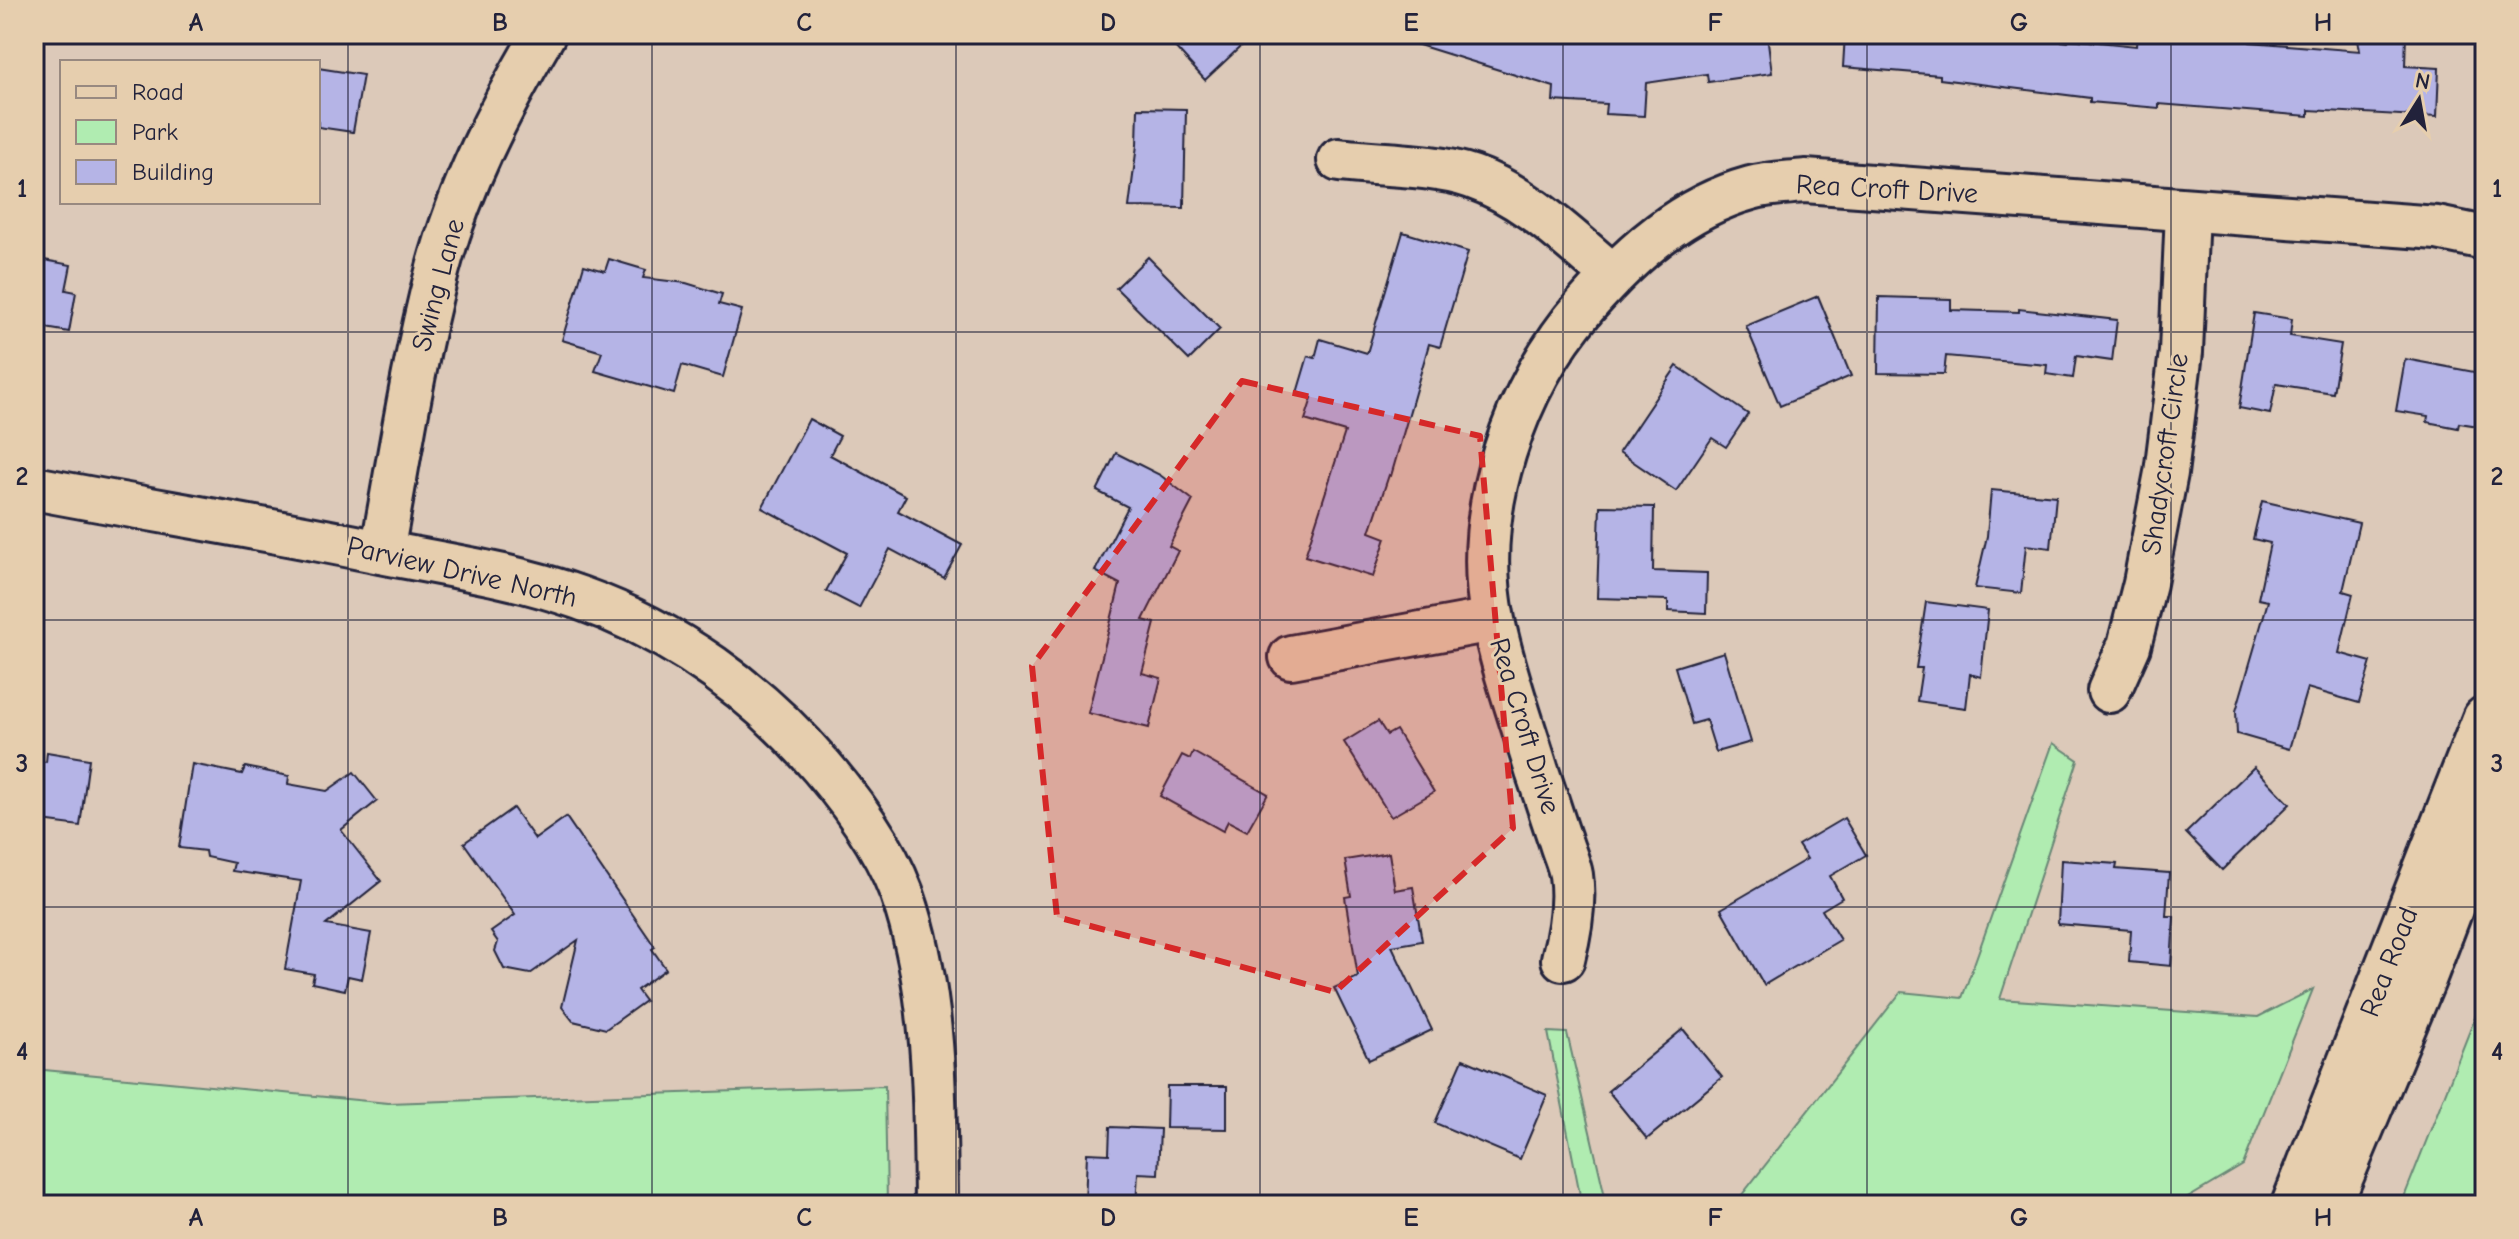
<svg xmlns="http://www.w3.org/2000/svg" width="2519" height="1239" font-family="'Comic Neue',sans-serif">
	<style>
		.green { fill: #b0ecb1; stroke: #698776; stroke-width: 2 }
		.building { fill: #b5b4e6; stroke: #22223b; stroke-width: 2 }
		.lines { fill: none; stroke-linecap: round; stroke-linejoin: round }
		.street-casing { stroke: #22223b; stroke-width: 48 }
		.secondary-casing { stroke: #22223b; stroke-width: 50 }
		.street { stroke: #e6ceae; stroke-width: 42 }
		.secondary { stroke: #e6ceae; stroke-width: 44 }
		.marked { fill: #d62828; fill-opacity: 0.2; stroke: #d62828; stroke-width: 6; stroke-dasharray: 16 10; stroke-linejoin: round }
		.grid { fill: none; stroke: #22223b; stroke-width: 2; stroke-opacity: 0.55 }
		.labels { text-anchor: middle; dominant-baseline: central; stroke-width: 6; stroke-linejoin: round; paint-order: stroke }
		.street-label { font-size: 28px; fill: #22223b; stroke: #e6ceae }
		.neatline { fill: none; stroke: #22223b; stroke-width: 3 }
		.grid-label { font-size: 26px; text-anchor: middle; font-weight: bold; fill: #22223b }
	</style>
	<rect width="100%" height="100%" fill="#dcc9b9"/>
	<filter id="ink" filterUnits="userSpaceOnUse"><feTurbulence type="fractalNoise" baseFrequency=".0125" numOctaves="2"/><feDisplacementMap in="SourceGraphic" scale="16" xChannelSelector="R" yChannelSelector="G"/><feConvolveMatrix kernelMatrix="1 2 1 2 8 2 1 2 1" color-interpolation-filters="sRGB"/></filter>
	<g filter="url(#ink)">
		<!-- green -->
		<g class="green">
			<path d="M 2053,743 L 2078,760 L 2000,999 L 2258,1017 L 2313,989 L 2243,1165 L 2176,1205 L 1734,1205 L 1901,992 L 1962,998 Z"/>
			<path d="M 2485,992 L 2485,1205 L 2401,1205 Z"/>
			<path d="M 1548,1032 L 1567,1033 L 1607,1205 L 1582,1205 Z"/>
			<path d="M 34,1069 L 388,1103 L 885,1086 L 887,1205 L 34,1205 Z"/>
		</g>
		<!-- building -->
		<g class="building">
			<path d="M 1163,34 L 1254,34 L 1205,80 Z"/>
			<path d="M 1407,34 L 1583,34 L 1682,40 L 1681,34 L 1767,34 L 1772,73 L 1708,82 L 1707,74 L 1646,83 L 1644,116 L 1605,114 L 1606,104 L 1553,101 L 1554,87 L 1406,41 Z"/>
			<path d="M 1845,34 L 2006,34 L 2068,42 L 2069,39 L 2136,46 L 2137,34 L 2251,34 L 2250,42 L 2360,51 L 2357,34 L 2406,34 L 2405,66 L 2439,68 L 2437,117 L 2309,110 L 2309,116 L 2159,104 L 2159,108 L 2090,102 L 2090,98 L 1940,79 L 1940,75 L 1843,67 Z"/>
			<path d="M 318,68 L 363,75 L 353,132 L 318,127 Z"/>
			<path d="M 1138,108 L 1186,109 L 1184,208 L 1129,207 L 1137,145 Z"/>
			<path d="M 1403,232 L 1468,252 L 1440,347 L 1429,344 L 1391,476 L 1389,475 L 1370,532 L 1386,538 L 1373,577 L 1305,556 L 1345,432 L 1305,420 L 1312,398 L 1297,393 L 1308,356 L 1315,358 L 1320,339 L 1367,353 Z"/>
			<path d="M 1148,257 L 1220,329 L 1189,360 L 1116,288 Z"/>
			<path d="M 34,258 L 71,265 L 66,290 L 76,292 L 69,332 L 34,326 Z"/>
			<path d="M 609,259 L 646,270 L 643,278 L 686,283 L 722,294 L 719,304 L 742,310 L 723,377 L 682,365 L 674,394 L 595,371 L 602,352 L 562,340 L 584,265 L 605,271 Z"/>
			<path d="M 1818,296 L 1851,376 L 1780,406 L 1746,326 Z"/>
			<path d="M 1879,297 L 1951,299 L 1951,310 L 2019,312 L 2019,309 L 2117,320 L 2112,361 L 2076,356 L 2073,378 L 2046,374 L 2047,365 L 1946,356 L 1944,374 L 1878,373 Z"/>
			<path d="M 2254,313 L 2292,319 L 2290,336 L 2341,344 L 2333,393 L 2276,384 L 2270,414 L 2239,408 Z"/>
			<path d="M 2405,359 L 2485,374 L 2485,427 L 2459,423 L 2458,428 L 2427,422 L 2428,416 L 2396,411 Z"/>
			<path d="M 1677,366 L 1748,414 L 1726,447 L 1712,438 L 1676,491 L 1619,452 Z"/>
			<path d="M 809,419 L 840,436 L 830,455 L 906,496 L 898,511 L 962,545 L 944,578 L 890,549 L 859,608 L 826,591 L 847,553 L 762,508 Z"/>
			<path d="M 1116,453 L 1160,475 L 1193,500 L 1169,546 L 1178,551 L 1143,620 L 1155,623 L 1142,673 L 1161,678 L 1149,728 L 1088,713 L 1120,584 L 1095,571 L 1128,507 L 1097,491 Z"/>
			<path d="M 1991,490 L 2056,496 L 2051,548 L 2026,545 L 2021,593 L 1975,588 L 1987,536 Z"/>
			<path d="M 2262,501 L 2359,523 L 2343,591 L 2353,594 L 2339,653 L 2371,662 L 2359,703 L 2307,688 L 2289,749 L 2237,734 L 2236,711 L 2268,601 L 2258,599 L 2270,543 L 2253,539 Z"/>
			<path d="M 1600,506 L 1654,507 L 1653,571 L 1707,573 L 1706,613 L 1668,611 L 1668,600 L 1597,598 Z"/>
			<path d="M 1926,602 L 1988,610 L 1981,677 L 1970,674 L 1966,708 L 1917,701 L 1922,668 L 1916,668 Z"/>
			<path d="M 1724,652 L 1751,742 L 1716,752 L 1706,720 L 1692,724 L 1675,667 Z"/>
			<path d="M 1378,721 L 1387,735 L 1396,730 L 1434,792 L 1391,817 L 1344,742 Z"/>
			<path d="M 47,752 L 89,759 L 80,826 L 34,820 L 34,761 L 46,762 Z"/>
			<path d="M 1193,752 L 1268,794 L 1247,831 L 1228,821 L 1223,831 L 1160,796 L 1182,755 L 1190,759 Z"/>
			<path d="M 192,764 L 242,774 L 245,767 L 289,776 L 288,784 L 327,791 L 354,772 L 377,801 L 341,830 L 381,881 L 326,925 L 371,933 L 362,979 L 348,976 L 345,990 L 312,983 L 314,974 L 285,969 L 301,881 L 232,871 L 234,863 L 206,857 L 205,851 L 179,848 Z"/>
			<path d="M 2254,767 L 2290,804 L 2222,870 L 2186,833 Z"/>
			<path d="M 513,808 L 535,839 L 566,817 L 655,947 L 652,949 L 666,969 L 637,990 L 645,1001 L 606,1029 L 573,1021 L 562,1007 L 578,940 L 530,974 L 504,969 L 495,951 L 498,942 L 491,932 L 515,915 L 464,843 Z"/>
			<path d="M 1844,818 L 1866,855 L 1830,876 L 1842,898 L 1822,910 L 1840,940 L 1764,985 L 1721,909 L 1807,859 L 1798,845 Z"/>
			<path d="M 1389,853 L 1395,890 L 1413,887 L 1422,941 L 1392,946 L 1432,1030 L 1369,1060 L 1334,988 L 1358,977 L 1345,897 L 1351,896 L 1345,860 Z"/>
			<path d="M 2061,860 L 2117,864 L 2116,869 L 2169,873 L 2166,916 L 2174,916 L 2171,966 L 2129,962 L 2131,930 L 2058,924 Z"/>
			<path d="M 1683,1029 L 1722,1077 L 1647,1139 L 1608,1091 Z"/>
			<path d="M 1463,1059 L 1547,1095 L 1520,1159 L 1435,1123 Z"/>
			<path d="M 1167,1086 L 1227,1086 L 1227,1129 L 1166,1128 Z"/>
			<path d="M 1110,1127 L 1160,1129 L 1158,1174 L 1138,1173 L 1136,1205 L 1085,1205 L 1087,1153 L 1109,1154 Z"/>
		</g>
		<g class="lines">
			<!-- street casing -->
			<g class="street-casing">
				<g id="street">
					<path d="M 1339,160 C 1379,165 1435,164 1472,177 C 1527,196 1569,239 1612,275"/>
					<path d="M 34,488 C 149,510 265,528 380,552 C 447,565 516,575 580,598 C 675,632 757,691 822,767 C 857,808 892,857 907,909 C 936,1004 935,1107 936,1205"/>
					<path d="M 382,552 C 399,459 413,364 437,272 C 459,188 500,108 544,34"/>
					<path d="M 1291,657 L 1492,620"/>
					<path d="M 2109,691 L 2129,646 L 2145,583 L 2166,473 L 2181,352 L 2187,211"/>
					<path d="M 1563,959 C 1570,932 1575,902 1571,875 C 1569,863 1563,851 1560,840 C 1552,817 1545,794 1537,771 C 1522,722 1503,670 1493,620 C 1471,512 1515,386 1586,305 C 1632,253 1682,207 1751,188 C 1769,183 1788,183 1805,181 L 2437,228 L 2485,238"/>
				</g>
			</g>
			<!-- secondary casing -->
			<g class="secondary-casing">
				<g id="secondary">
					<path d="M 2294,1205 L 2485,719"/>
					<path d="M 2329,1205 L 2424,977 L 2485,817"/>
				</g>
			</g>
			<!-- street -->
			<use href="#street" class="street"/>
			<!-- secondary -->
			<use href="#secondary" class="secondary"/>
		</g>
	</g>
	<!-- marked area -->
	<path class="marked" d="M 1242,381 L 1480,436 L 1513,828 L 1335,992 L 1057,917 L 1032,666 Z"/>
	<!-- grid -->
	<path class="grid" d="M 348,34 L 348,1205M 652,34 L 652,1205M 956,34 L 956,1205M 1260,34 L 1260,1205M 1563,34 L 1563,1205M 1867,34 L 1867,1205M 2171,34 L 2171,1205M 34,332 L 2485,332M 34,620 L 2485,620M 34,907 L 2485,907"/>
	<g class="labels">
		<!-- street labels -->
		<g class="street-label">
			<text transform="translate(1887 189) rotate(3)">Rea Croft Drive</text>
			<text transform="translate(438 285) rotate(-75)">Swing Lane</text>
			<text transform="translate(2165 454) rotate(-82)">Shadycroft Circle</text>
			<text transform="translate(462 572) rotate(13)">Parview Drive North</text>
			<text transform="translate(1525 726) rotate(73)">Rea Croft Drive</text>
			<text transform="translate(2389 962) rotate(-69)">Rea Road</text>
		</g>
	</g>
	<!-- margin -->
	<rect width="2519" height="1239" fill="none" stroke="#e6ceae" stroke-width="88"/>
	<!-- legend -->
	<rect x="60" y="60" width="260" height="144" fill="#e6ceae" stroke="#988980" stroke-width="2"/>
	<rect x="76" y="86" width="40" height="12" fill="#e6ceae" stroke="#988980" stroke-width="2"/>
	<text x="132" y="100" font-size="24" fill="#22223b">Road</text>
	<rect x="76" y="120" width="40" height="24" fill="#b0ecb1" stroke="#988980" stroke-width="2"/>
	<text x="132" y="140" font-size="24" fill="#22223b">Park</text>
	<rect x="76" y="160" width="40" height="24" fill="#b5b4e6" stroke="#988980" stroke-width="2"/>
	<text x="132" y="180" font-size="24" fill="#22223b">Building</text>
	<!-- north arrow -->
	<g transform="translate(2419 100) rotate(11)" stroke="#e6ceae" stroke-width="6" paint-order="stroke">
	<path d="M0-6L14 30L0 20L-14 30Z" fill="#22223b"/>
	<text y="-12" font-size="22" font-weight="bold" text-anchor="middle" fill="#22223b">N</text>
	</g>
	<rect x="44" y="44" width="2431" height="1151" class="neatline"/>
	<g class="grid-label">
		<text x="196" y="31">A</text>
		<text x="500" y="31">B</text>
		<text x="804" y="31">C</text>
		<text x="1108" y="31">D</text>
		<text x="1411" y="31">E</text>
		<text x="1715" y="31">F</text>
		<text x="2019" y="31">G</text>
		<text x="2323" y="31">H</text>
		<text x="22" y="197">1</text>
		<text x="2497" y="197">1</text>
		<text x="22" y="485">2</text>
		<text x="2497" y="485">2</text>
		<text x="22" y="772">3</text>
		<text x="2497" y="772">3</text>
		<text x="22" y="1060">4</text>
		<text x="2497" y="1060">4</text>
		<text x="196" y="1226">A</text>
		<text x="500" y="1226">B</text>
		<text x="804" y="1226">C</text>
		<text x="1108" y="1226">D</text>
		<text x="1411" y="1226">E</text>
		<text x="1715" y="1226">F</text>
		<text x="2019" y="1226">G</text>
		<text x="2323" y="1226">H</text>
	</g>
</svg>
